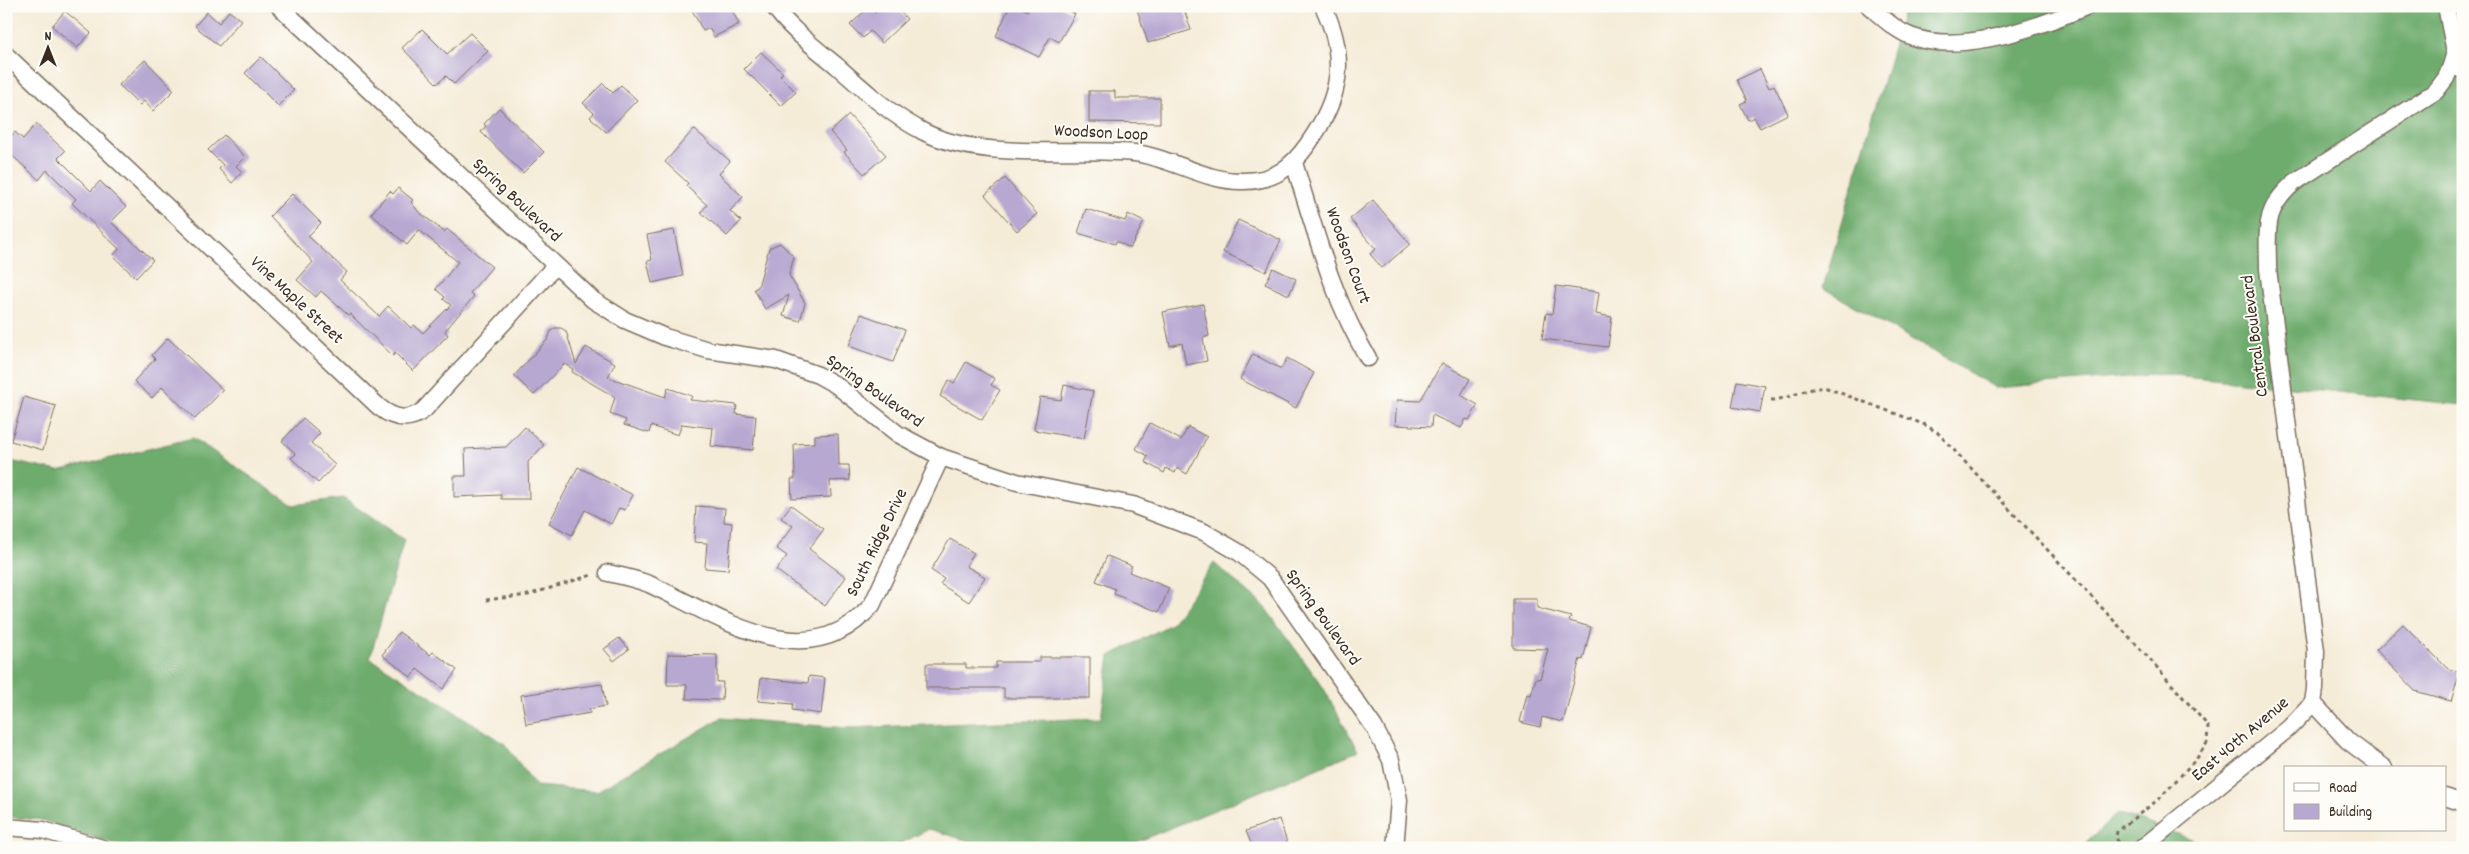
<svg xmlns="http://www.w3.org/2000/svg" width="2469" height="854" font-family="Dekko,sans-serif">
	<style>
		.forest { fill: #6eac6d; stroke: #546b46 }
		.building { fill: #b7a8d2 }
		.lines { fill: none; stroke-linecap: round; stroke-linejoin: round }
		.minor-casing { stroke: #7c6e5f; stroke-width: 19 }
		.path { stroke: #7c6e5f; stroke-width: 3; stroke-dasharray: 4 4; stroke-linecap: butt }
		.minor { stroke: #fff; stroke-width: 16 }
		.labels { text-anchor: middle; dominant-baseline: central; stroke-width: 4; stroke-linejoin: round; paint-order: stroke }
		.street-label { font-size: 18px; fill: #3b2a1e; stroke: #fdfcf7 }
	</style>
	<rect width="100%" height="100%" fill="#fdfcf7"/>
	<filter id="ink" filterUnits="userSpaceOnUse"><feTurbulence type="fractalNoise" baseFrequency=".02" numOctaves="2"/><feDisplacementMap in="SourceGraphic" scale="10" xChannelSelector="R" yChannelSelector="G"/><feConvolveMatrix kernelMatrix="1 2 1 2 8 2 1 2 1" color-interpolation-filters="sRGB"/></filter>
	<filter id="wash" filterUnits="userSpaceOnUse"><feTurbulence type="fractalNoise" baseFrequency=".0096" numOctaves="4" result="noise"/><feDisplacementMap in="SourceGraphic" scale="20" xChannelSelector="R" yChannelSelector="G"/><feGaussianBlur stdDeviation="1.12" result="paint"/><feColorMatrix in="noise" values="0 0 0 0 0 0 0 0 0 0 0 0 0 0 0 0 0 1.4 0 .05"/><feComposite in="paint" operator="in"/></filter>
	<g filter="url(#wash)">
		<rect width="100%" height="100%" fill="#f5ecd8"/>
		<!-- forest -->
		<g class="forest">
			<path d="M 1905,6 L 2463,6 L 2463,405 L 2164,374 L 1996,388 L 1823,288 Z"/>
			<path d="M 193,438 L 293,505 L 343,498 L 404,540 L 370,658 L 504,743 L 536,786 L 597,791 L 721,718 L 847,728 L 1101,718 L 1110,656 L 1171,624 L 1214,563 L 1264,606 L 1323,687 L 1358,751 L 1122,848 L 992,848 L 929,829 L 892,848 L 126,848 L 42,820 L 6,817 L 6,464 L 10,461 L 58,471 Z"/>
			<path d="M 2118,813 L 2217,848 L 2081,848 Z"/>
		</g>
		<g id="blocks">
			<!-- building -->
			<g class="building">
				<path d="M 690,6 L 730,6 L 739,24 L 714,37 L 709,28 L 703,31 Z"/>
				<path d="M 882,6 L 895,6 L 907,19 L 882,43 L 870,31 L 863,38 L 850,25 L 869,7 L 875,13 Z"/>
				<path d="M 1010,6 L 1018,6 L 1027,11 L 1030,6 L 1060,6 L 1075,14 L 1059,42 L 1050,37 L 1039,57 L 996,36 Z"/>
				<path d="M 1136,6 L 1183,6 L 1191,30 L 1148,43 Z"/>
				<path d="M 65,11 L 91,33 L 77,48 L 52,26 Z"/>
				<path d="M 229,11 L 241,20 L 219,46 L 195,26 L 207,12 L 219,23 Z"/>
				<path d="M 422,29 L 447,54 L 470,33 L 488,51 L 454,84 L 446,76 L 437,84 L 402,48 Z"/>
				<path d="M 761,52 L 783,73 L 780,76 L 796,92 L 781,106 L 744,69 Z"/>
				<path d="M 261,57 L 294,90 L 278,106 L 245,73 Z"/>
				<path d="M 145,60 L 174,90 L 153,111 L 144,101 L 140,105 L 119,85 Z"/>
				<path d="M 1760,69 L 1769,88 L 1774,85 L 1788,114 L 1760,128 L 1754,117 L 1748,120 L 1740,104 L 1747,101 L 1737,80 Z"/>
				<path d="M 603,83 L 613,93 L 621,85 L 637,100 L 606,132 L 590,117 L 594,113 L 583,103 Z"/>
				<path d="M 1089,91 L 1115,91 L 1115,98 L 1160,98 L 1160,123 L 1089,122 Z"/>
				<path d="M 499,108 L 544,152 L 523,173 L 481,132 L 486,126 L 484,124 Z"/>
				<path d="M 849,115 L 886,155 L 864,174 L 844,152 L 847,150 L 830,132 Z"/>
				<path d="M 36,124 L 65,151 L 58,158 L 91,191 L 100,181 L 126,207 L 111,222 L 153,260 L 136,278 L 113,256 L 119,249 L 72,203 L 76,199 L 47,170 L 39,180 L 6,150 L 6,141 L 15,132 L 23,139 Z"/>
				<path d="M 694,129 L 730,161 L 719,174 L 743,197 L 730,211 L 741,221 L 727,236 L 701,212 L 707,205 L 686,186 L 688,183 L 665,162 Z"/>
				<path d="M 224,135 L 245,157 L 236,166 L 242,172 L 232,183 L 219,169 L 223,165 L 208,150 Z"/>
				<path d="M 1005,178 L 1037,214 L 1017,231 L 985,195 Z"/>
				<path d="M 398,188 L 413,200 L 411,202 L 418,211 L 444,232 L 447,229 L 492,267 L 470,293 L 474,296 L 445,331 L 448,335 L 413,371 L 395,353 L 393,356 L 350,314 L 348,315 L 321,291 L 316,297 L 297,280 L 313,262 L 270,216 L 292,194 L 321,223 L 308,236 L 347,272 L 340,280 L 379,316 L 388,306 L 411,328 L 414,325 L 423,333 L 451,305 L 443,299 L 445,297 L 436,289 L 458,262 L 419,230 L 407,245 L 371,214 L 390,191 L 393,194 Z"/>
				<path d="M 1373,200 L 1410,244 L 1382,268 L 1370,254 L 1376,249 L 1350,219 Z"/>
				<path d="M 1086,209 L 1125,221 L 1128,214 L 1144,222 L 1130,248 L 1116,241 L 1115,244 L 1078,233 Z"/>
				<path d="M 1238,220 L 1281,240 L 1266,272 L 1223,252 Z"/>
				<path d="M 674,230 L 683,276 L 652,283 L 647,261 L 652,260 L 647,235 Z"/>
				<path d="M 780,243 L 794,257 L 789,275 L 805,303 L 800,321 L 783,316 L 789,295 L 765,309 L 754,289 L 758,287 L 769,248 Z"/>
				<path d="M 1273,268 L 1296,279 L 1289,295 L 1265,284 Z"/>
				<path d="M 1556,286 L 1599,292 L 1596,314 L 1612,317 L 1608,347 L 1542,339 L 1546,313 L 1552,314 Z"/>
				<path d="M 1203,304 L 1209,336 L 1203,338 L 1207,361 L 1186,365 L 1182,343 L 1170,346 L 1163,312 Z"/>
				<path d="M 861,314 L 905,330 L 893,362 L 849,346 Z"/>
				<path d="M 555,328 L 561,328 L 566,331 L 576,364 L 586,347 L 615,363 L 608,377 L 665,397 L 668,388 L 692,396 L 690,400 L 737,405 L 736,414 L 756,416 L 753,450 L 711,446 L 713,428 L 682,424 L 678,435 L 651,426 L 649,433 L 624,425 L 626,420 L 610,414 L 615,397 L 572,372 L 573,369 L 564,364 L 534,395 L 514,376 L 548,339 L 551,331 Z"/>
				<path d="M 168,338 L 223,390 L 195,419 L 162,387 L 152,398 L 134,381 L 155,359 L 152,355 Z"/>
				<path d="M 1253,354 L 1281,369 L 1287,358 L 1314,373 L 1296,408 L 1240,379 Z"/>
				<path d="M 966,362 L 995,379 L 991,385 L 1000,390 L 982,420 L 940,396 L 949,380 L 954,383 Z"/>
				<path d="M 1442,363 L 1470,379 L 1461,395 L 1478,405 L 1469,420 L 1466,419 L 1461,428 L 1432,415 L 1431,427 L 1395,425 L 1397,400 L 1420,401 Z"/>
				<path d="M 1737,381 L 1765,386 L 1760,412 L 1732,407 Z"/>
				<path d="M 1064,385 L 1093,391 L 1084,439 L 1034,430 L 1040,397 L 1061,400 Z"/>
				<path d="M 24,397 L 56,406 L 43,450 L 11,441 Z"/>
				<path d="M 303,418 L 320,433 L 311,443 L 335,465 L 318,483 L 291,458 L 296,454 L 282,441 Z"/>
				<path d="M 1150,423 L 1181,440 L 1188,427 L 1207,437 L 1187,474 L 1177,468 L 1175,473 L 1166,468 L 1164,473 L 1145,462 L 1148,456 L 1136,449 Z"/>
				<path d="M 525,427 L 544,445 L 528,462 L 529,499 L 501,499 L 501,495 L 454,497 L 454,476 L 466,476 L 465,449 L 506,447 Z"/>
				<path d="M 838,434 L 839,465 L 849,465 L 850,480 L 830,481 L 831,497 L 792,499 L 791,479 L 795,479 L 794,444 L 815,443 L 815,435 Z"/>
				<path d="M 578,467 L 633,495 L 625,510 L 619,508 L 611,524 L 585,510 L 572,535 L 549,523 Z"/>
				<path d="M 791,505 L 824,529 L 809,549 L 846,577 L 825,606 L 776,570 L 787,556 L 776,548 L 793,526 L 781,518 Z"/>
				<path d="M 696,506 L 725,508 L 724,522 L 732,523 L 728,570 L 705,568 L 707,543 L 694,542 Z"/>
				<path d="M 950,539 L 974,553 L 966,566 L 985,577 L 969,602 L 940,584 L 944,579 L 931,570 Z"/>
				<path d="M 1107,556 L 1132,566 L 1129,572 L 1169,588 L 1159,612 L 1114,594 L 1115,589 L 1096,581 Z"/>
				<path d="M 1513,599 L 1537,599 L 1537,608 L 1571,617 L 1569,621 L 1591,627 L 1583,660 L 1580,659 L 1563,722 L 1542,717 L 1540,727 L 1520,722 L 1527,694 L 1531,695 L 1536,678 L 1540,679 L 1548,649 L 1513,648 Z"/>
				<path d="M 2403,624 L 2448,669 L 2460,672 L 2451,701 L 2415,691 L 2376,650 Z"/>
				<path d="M 399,632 L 430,655 L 433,652 L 457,670 L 443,689 L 417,669 L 411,677 L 382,655 Z"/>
				<path d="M 619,638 L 629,649 L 614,661 L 604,649 Z"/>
				<path d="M 668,654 L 717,655 L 717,682 L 723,682 L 722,700 L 686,699 L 687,685 L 667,685 Z"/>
				<path d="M 1040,657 L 1090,657 L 1090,698 L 1004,698 L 1004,688 L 926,688 L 926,664 L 966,664 L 966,668 L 996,668 L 996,662 L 1040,662 Z"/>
				<path d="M 809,676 L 825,678 L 821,714 L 792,710 L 793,704 L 758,701 L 761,678 L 808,683 Z"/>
				<path d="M 602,684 L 606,706 L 589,709 L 590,713 L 526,724 L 521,695 Z"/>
				<path d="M 1279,819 L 1289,848 L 1253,848 L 1246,831 Z"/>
			</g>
		</g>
	</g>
	<g filter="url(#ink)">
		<use href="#blocks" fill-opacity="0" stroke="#7c6e5f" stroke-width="1"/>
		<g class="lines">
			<!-- minor casing -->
			<g class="minor-casing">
				<g id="minor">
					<path d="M 279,6 L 593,300 L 625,320 L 665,337 L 708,350 L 776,360 L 818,375 L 836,385 L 898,434 L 941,457 L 1017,482 L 1133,505 L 1204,532 L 1240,553 L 1270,578 L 1374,727 L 1391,760 L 1399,800 L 1395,848"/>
					<path d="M 774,6 C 786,26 819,51 837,66 C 865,91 891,115 924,132 C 982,161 1070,147 1134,153 C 1171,157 1205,182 1243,181 C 1274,181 1291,168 1308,144 C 1341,98 1348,58 1323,6"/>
					<path d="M 1869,6 C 1882,17 1896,31 1913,37 C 1963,55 2041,26 2088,6"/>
					<path d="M 2446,6 L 2455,52 L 2451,66"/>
					<path d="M 6,55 L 379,407 C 394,419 408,422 424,410 L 555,266"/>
					<path d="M 1294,163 C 1315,229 1332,298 1368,358"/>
					<path d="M 608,573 C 622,576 636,579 649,584 C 717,615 807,681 872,605 L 941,457"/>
					<path d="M 2313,703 L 2315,689 L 2316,651 L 2268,269 C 2268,229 2262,210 2295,182 L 2436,91 L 2446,78 L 2451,66 L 2463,70"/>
					<path d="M 2445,797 L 2463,803"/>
					<path d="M 6,827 L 43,830 L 102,848"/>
					<path d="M 2142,848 L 2289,728 L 2313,703 L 2348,741 L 2384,768"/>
				</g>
			</g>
			<!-- path -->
			<g class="path">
				<path d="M 1771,400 C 1791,399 1808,386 1827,388 L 1923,424 L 1937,432 L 2147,656 L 2208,726 L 2207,743 L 2197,758 L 2159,799 L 2117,831 L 2116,838 L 2122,848"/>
				<path d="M 486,600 L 528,595 L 592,575"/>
			</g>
			<!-- minor -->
			<use href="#minor" class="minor"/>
		</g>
	</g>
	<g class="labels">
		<!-- street labels -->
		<g class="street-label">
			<text transform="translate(1101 134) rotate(3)">Woodson Loop</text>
			<text transform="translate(516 201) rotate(43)">Spring Boulevard</text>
			<text transform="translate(1347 256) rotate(70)">Woodson Court</text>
			<text transform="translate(296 301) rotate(43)">Vine Maple Street</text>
			<text transform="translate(2256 336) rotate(-97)">Central Boulevard</text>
			<text transform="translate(874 392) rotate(35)">Spring Boulevard</text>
			<text transform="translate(878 543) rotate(-64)">South Ridge Drive</text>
			<text transform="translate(1322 618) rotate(54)">Spring Boulevard</text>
			<text transform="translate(2241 740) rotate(-40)">East 40th Avenue</text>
		</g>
	</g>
	<!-- margin -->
	<rect width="2469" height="854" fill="none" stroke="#fdfcf7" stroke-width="25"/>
	<!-- legend -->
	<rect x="2284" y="766" width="162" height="65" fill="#fdfcf7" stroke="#afa8a0"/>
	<rect x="2294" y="783" width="25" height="8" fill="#ffffff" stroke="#afa8a0"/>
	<text x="2329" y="792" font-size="15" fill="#3b2a1e">Road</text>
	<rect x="2294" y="804" width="25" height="15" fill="#b7a8d2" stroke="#afa8a0"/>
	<text x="2329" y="816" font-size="15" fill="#3b2a1e">Building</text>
	<!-- north arrow -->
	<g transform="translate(48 48)" stroke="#fdfcf7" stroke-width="4" paint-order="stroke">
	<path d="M0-4L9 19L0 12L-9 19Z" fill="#3b2a1e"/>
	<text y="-8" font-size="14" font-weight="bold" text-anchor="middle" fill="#3b2a1e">N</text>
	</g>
</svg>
